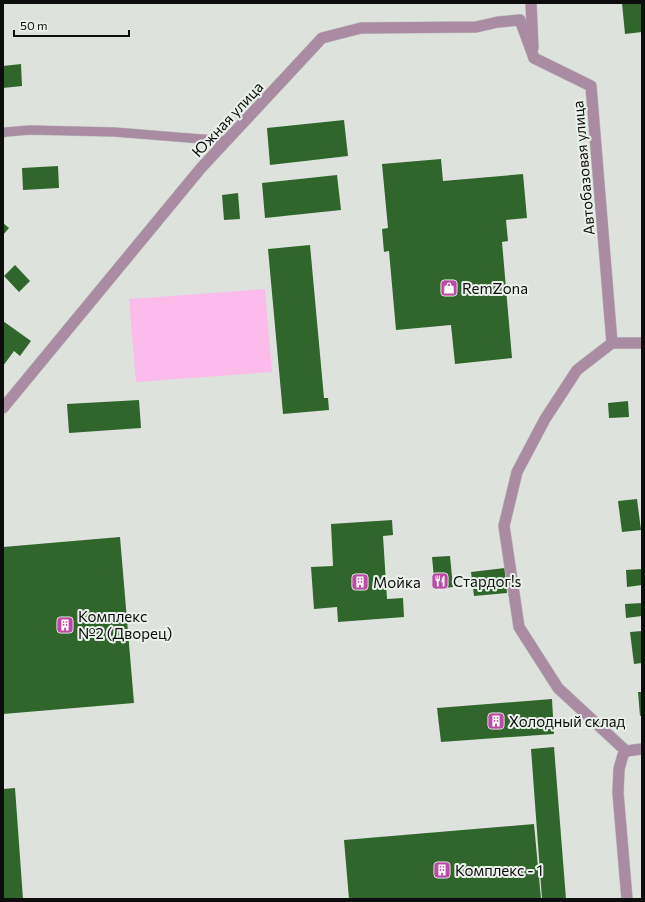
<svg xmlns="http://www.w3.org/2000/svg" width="645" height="902" font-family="Commissioner,sans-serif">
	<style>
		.green { fill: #fbbcec }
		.building { fill: #30662c }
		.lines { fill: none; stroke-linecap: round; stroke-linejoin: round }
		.service-casing { stroke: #bcc0bc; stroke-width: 10 }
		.minor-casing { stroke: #bcc0bc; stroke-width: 12 }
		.service { stroke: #aa8ca2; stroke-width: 9 }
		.minor { stroke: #aa8ca2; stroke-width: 11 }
		.labels { text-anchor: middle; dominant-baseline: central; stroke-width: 4; stroke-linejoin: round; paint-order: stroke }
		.street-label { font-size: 15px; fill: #0c0d0c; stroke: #eaf0ea }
		.poi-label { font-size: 15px; fill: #0c0d0c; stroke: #eaf0ea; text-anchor: start }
	</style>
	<rect width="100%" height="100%" fill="#dde2dd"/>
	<!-- green -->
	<path class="green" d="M 265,289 L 272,372 L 136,382 L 129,299 Z"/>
	<!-- building -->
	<g class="building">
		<path d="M 622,3 L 642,3 L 642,32 L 625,34 Z"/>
		<path d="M 21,64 L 22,86 L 3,88 L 3,66 Z"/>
		<path d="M 344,120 L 348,156 L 270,165 L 267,128 Z"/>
		<path d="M 441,159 L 443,181 L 523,174 L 527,218 L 506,220 L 508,241 L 502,242 L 512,358 L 455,364 L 451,325 L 396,330 L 389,251 L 384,252 L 382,229 L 388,228 L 382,164 Z"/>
		<path d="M 58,166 L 59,188 L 23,190 L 22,168 Z"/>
		<path d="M 337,175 L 341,210 L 265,218 L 262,183 Z"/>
		<path d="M 238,193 L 240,219 L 224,220 L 222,195 Z"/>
		<path d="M 3,223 L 9,228 L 3,235 Z"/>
		<path d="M 310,245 L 324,398 L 328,398 L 329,410 L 283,414 L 268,249 Z"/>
		<path d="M 15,265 L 30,281 L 19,292 L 4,276 Z"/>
		<path d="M 3,321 L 31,341 L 20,356 L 14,351 L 3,366 Z"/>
		<path d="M 139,400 L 141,428 L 69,433 L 67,404 Z"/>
		<path d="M 628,401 L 629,417 L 609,418 L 608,403 Z"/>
		<path d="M 637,499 L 641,530 L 622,532 L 618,501 Z"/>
		<path d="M 392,520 L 393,535 L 383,536 L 387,599 L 403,598 L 404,617 L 338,622 L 337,607 L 314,609 L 311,567 L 333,566 L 331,524 Z"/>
		<path d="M 120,537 L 134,703 L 3,714 L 3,547 Z"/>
		<path d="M 450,556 L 453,587 L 435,589 L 432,557 Z"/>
		<path d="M 505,568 L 507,593 L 474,596 L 471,572 Z"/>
		<path d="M 642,569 L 642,585 L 627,587 L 626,570 Z"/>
		<path d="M 642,603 L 642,616 L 626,618 L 625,604 Z"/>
		<path d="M 642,631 L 642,663 L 634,664 L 630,632 Z"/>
		<path d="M 638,692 L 642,692 L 642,715 L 640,716 Z"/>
		<path d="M 552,699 L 554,734 L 441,742 L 437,708 Z"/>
		<path d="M 554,747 L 566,899 L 542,899 L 531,749 Z"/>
		<path d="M 15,788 L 23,899 L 3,899 L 3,789 Z"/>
		<path d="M 534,824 L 541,899 L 349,899 L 344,840 Z"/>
	</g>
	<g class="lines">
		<!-- service casing -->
		<g class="service-casing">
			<path id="service" d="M 3,133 L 6,132 L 30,130 L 114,132 L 227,141"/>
		</g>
		<!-- minor casing -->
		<g class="minor-casing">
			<g id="minor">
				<path d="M 531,3 L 533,48"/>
				<path d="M 534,58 L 591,86 L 612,343"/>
				<path d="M 642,343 L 612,343 L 577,370 L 545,419 L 517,472 L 504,526 L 519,627 L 558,688 L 626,751 L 642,749"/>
				<path d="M 3,408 L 201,168 L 322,38 L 361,28 L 476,27 L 498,22 L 520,20 L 534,58"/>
				<path d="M 626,751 L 623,755 L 619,769 L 618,793 L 627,899"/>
			</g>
		</g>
		<!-- service -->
		<use href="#service" class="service"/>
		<!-- minor -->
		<use href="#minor" class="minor"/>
	</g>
	<!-- icons -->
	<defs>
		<g id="shop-square" transform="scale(0.9)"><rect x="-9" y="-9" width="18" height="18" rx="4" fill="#bc4ba7" stroke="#eaf0ea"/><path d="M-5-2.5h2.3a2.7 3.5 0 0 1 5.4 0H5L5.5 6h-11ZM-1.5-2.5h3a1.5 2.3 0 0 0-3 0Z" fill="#fff"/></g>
		<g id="restaurant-square" transform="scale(0.9)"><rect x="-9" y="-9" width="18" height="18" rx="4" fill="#bc4ba7" stroke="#eaf0ea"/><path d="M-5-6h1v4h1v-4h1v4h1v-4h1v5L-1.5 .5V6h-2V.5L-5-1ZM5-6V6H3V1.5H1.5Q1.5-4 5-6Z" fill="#fff"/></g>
		<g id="building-square" transform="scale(0.9)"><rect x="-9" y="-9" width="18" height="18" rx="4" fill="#bc4ba7" stroke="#eaf0ea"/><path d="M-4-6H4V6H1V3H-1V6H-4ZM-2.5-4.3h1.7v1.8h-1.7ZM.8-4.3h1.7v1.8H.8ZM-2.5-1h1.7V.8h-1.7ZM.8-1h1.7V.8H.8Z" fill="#fff"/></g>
	</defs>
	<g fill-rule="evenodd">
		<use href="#shop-square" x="449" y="288"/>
		<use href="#restaurant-square" x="440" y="581"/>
		<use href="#building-square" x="360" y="582"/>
		<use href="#building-square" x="65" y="625"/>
		<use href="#building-square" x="496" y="721"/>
		<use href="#building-square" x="442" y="870"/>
	</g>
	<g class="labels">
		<!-- street labels -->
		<g class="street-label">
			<text transform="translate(227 119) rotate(-47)">Южная улица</text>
			<text transform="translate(583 168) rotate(-95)">Автобазовая улица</text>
		</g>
		<!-- poi labels -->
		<g class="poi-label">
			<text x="462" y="288">RemZona</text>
			<text x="453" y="581">Стардог!s</text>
			<text x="373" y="582">Мойка</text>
			<text x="78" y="616">Комплекс<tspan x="78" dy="17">№2 (Дворец)</tspan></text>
			<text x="509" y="721">Холодный склад</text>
			<text x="455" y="870">Комплекс - 1</text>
		</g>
	</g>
	<!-- border -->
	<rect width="645" height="902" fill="none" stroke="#0c0d0c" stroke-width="8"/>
	<!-- scale -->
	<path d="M14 30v6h115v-6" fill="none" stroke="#0c0d0c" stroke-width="2"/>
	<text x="20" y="30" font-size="12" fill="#0c0d0c" stroke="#eaf0ea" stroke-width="3" paint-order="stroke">50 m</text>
</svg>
